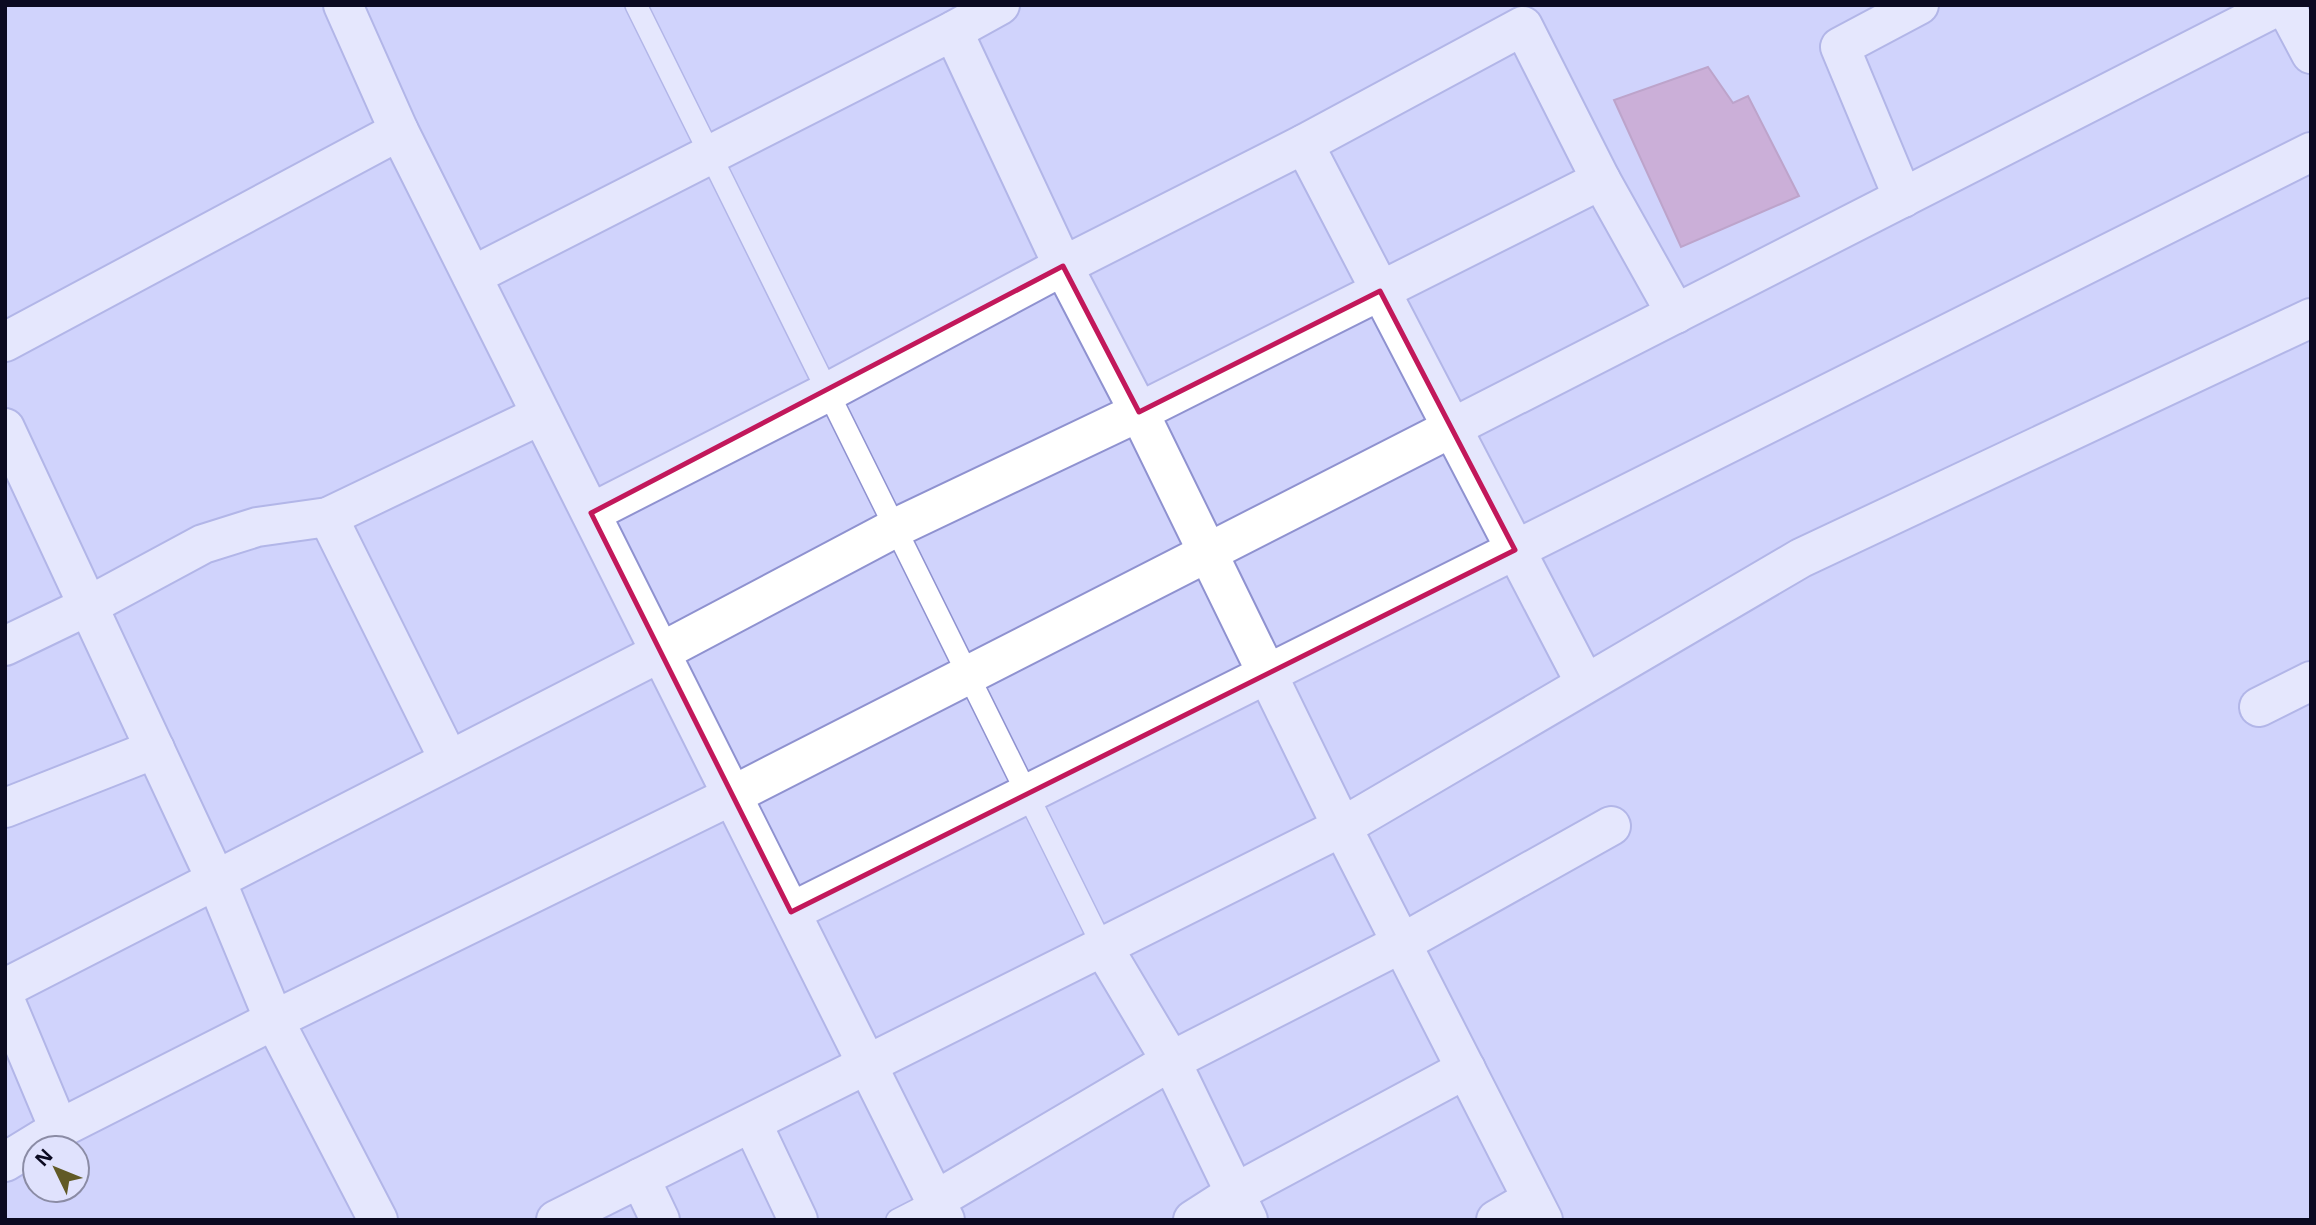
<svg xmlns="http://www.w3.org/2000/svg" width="2316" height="1225" font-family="'Open Sans',sans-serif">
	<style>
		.building { fill: #c584ad; stroke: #a66a90; stroke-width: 2 }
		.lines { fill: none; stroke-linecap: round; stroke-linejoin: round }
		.service-casing { stroke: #8f92d0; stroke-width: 24 }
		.minor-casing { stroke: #8f92d0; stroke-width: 42 }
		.service { stroke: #fff; stroke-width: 21 }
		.minor { stroke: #fff; stroke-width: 38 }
		.marked { fill: none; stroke: #c2185b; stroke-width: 5; stroke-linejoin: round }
	</style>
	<rect width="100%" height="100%" fill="#d0d3fc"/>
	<!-- building -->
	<path class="building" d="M 1708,67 L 1733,103 L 1748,96 L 1799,196 L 1681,247 L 1614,100 Z"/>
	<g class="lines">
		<!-- service casing -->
		<g class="service-casing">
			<g id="service">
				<path d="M 636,5 L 1103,947"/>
				<path d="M 897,1220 L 936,1200"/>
			</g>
		</g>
		<!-- minor casing -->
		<g class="minor-casing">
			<g id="minor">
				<path d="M 343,5 L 399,131 L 945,1220"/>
				<path d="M 2285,5 L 2311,54"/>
				<path d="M 953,31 L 1063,266 L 1139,412 L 1342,827 L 1543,1220"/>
				<path d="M 1304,144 L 1585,683"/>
				<path d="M 1903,198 L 1840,47 L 1919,5"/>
				<path d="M 472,276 L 953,31 L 1000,5"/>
				<path d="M 5,342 L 399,131"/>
				<path d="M 5,428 L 216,880 L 274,1020 L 378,1220"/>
				<path d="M 591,513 L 828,392 L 1063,266 L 1304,144 L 1523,26 L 1601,180 L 1676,314"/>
				<path d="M 328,517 L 449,760"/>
				<path d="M 5,646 L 88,606 L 203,544 L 257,527 L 328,517 L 541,415"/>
				<path d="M 2259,707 L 2311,681"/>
				<path d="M 5,808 L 155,749"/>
				<path d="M 791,912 L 2311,152"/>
				<path d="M 1103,947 L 1171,1061 L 1248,1220"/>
				<path d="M 5,988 L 661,652 L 895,528 L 1139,412 L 1601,180"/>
				<path d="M 5,1000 L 59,1129"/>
				<path d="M 752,1123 L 798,1220"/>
				<path d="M 5,1162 L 59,1129 L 274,1020 L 733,795 L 2280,5"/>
				<path d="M 640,1178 L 660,1220"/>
				<path d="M 936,1200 L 1171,1061 L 1402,943 L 1611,826"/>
				<path d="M 556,1220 L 1342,827 L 1801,558 L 2311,318"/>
				<path d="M 1193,1220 L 1235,1193 L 1466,1069"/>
				<path d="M 1496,1220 L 1532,1199"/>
			</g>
		</g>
		<!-- service -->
		<use href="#service" class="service"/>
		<!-- minor -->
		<use href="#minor" class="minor"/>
	</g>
	<!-- marked area -->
	<path d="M0 0H2316V1225H0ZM 1063,266 L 1139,412 L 1380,291 L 1515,550 L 791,912 L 591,513 Z" fill="#d0d3fc" fill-opacity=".55" fill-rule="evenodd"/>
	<path class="marked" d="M 1063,266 L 1139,412 L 1380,291 L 1515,550 L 791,912 L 591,513 Z"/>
	<!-- border -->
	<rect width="2316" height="1225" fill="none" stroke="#0b0a21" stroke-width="14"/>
	<!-- north arrow -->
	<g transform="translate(56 1169) rotate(313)"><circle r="33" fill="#e0e2fd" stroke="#8b8ca5" stroke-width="2"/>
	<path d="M0-5L12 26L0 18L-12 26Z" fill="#615a26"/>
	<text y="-10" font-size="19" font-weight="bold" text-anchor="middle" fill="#0b0a21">N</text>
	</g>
</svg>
